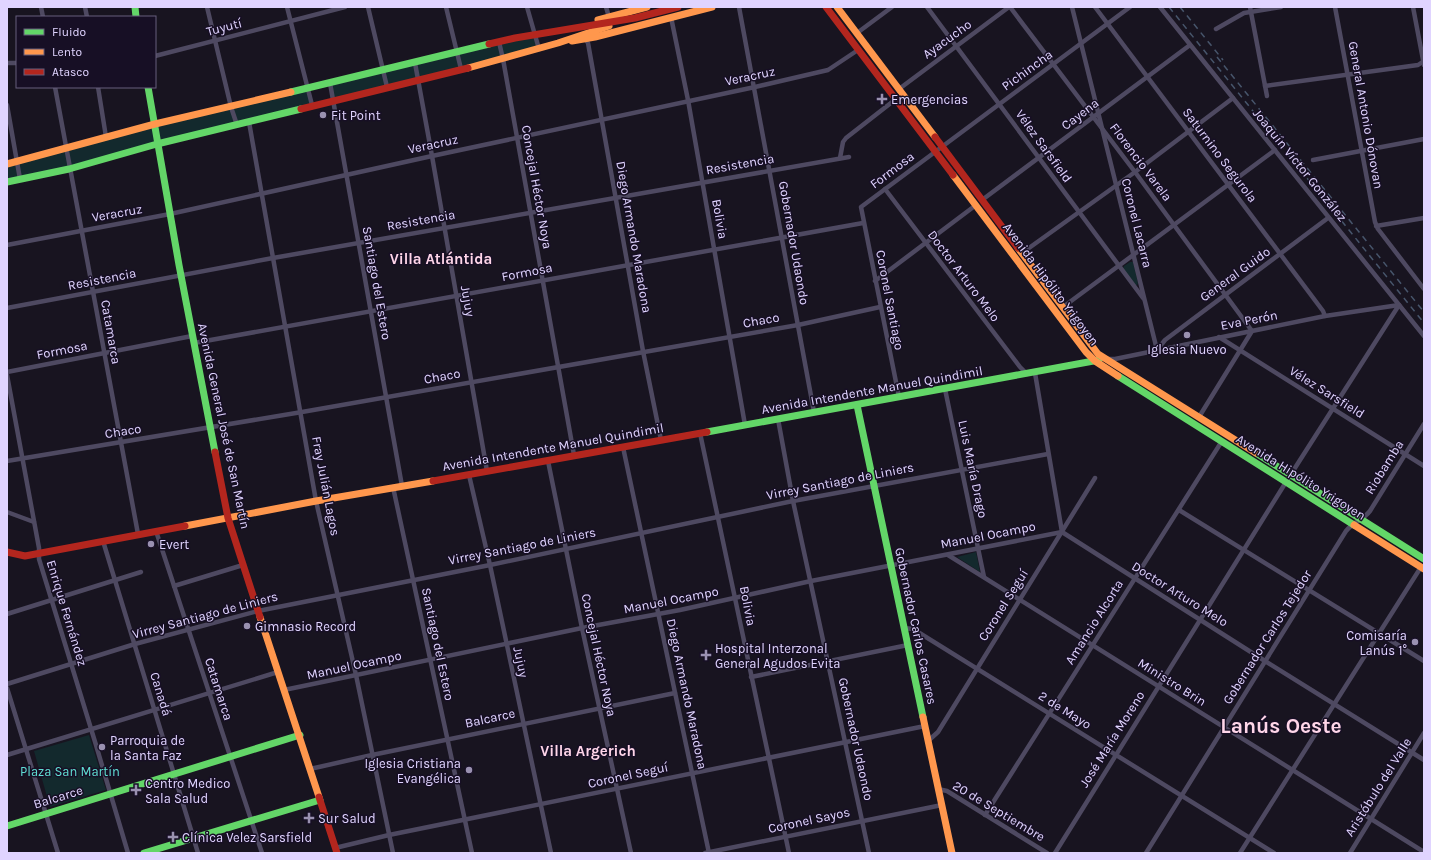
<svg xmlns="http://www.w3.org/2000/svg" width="1431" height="860" font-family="Karla,sans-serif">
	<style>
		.green { fill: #13292d }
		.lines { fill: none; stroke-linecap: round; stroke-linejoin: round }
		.street { stroke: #4e4961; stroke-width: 4.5 }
		.fast { stroke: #63d668; stroke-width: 7 }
		.slow { stroke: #ff974d; stroke-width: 7 }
		.jam { stroke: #b3261e; stroke-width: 7 }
		.rail { stroke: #47556b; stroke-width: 1.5; stroke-dasharray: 6 5; stroke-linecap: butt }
		.poi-dot { fill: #9a91b1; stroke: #170f25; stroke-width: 1.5 }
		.labels { text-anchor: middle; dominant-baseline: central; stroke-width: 3; stroke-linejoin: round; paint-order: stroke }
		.street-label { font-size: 13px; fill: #e0d4ff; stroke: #170f25 }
		.poi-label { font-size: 13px; fill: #e0d4ff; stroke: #170f25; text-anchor: start }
		.park-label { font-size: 13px; fill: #60dfd4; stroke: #170f25 }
		.quarter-label { font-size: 15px; font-weight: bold; fill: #ffd6e9; stroke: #170f25 }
		.town-label { font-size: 21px; font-weight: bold; fill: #ffd6e9; stroke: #170f25 }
	</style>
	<rect width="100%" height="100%" fill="#181420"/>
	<!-- green -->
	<g class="green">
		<path d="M 534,35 L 539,49 L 333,100 L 330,83 Z"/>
		<path d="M 307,89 L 312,105 L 7,182 L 7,164 Z"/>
		<path d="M 1130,262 L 1133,262 L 1138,283 L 1137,285 L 1135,285 L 1123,269 L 1124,266 Z"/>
		<path d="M 976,552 L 980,572 L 957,557 Z"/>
		<path d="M 89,735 L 106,790 L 50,807 L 34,751 Z"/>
	</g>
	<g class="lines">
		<!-- street -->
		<g class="street">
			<path d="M 41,7 L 43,17"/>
			<path d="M 85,7 L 87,17"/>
			<path d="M 207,7 L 231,107 L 237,125"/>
			<path d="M 287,7 L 312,105"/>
			<path d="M 368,7 L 387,87"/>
			<path d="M 446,7 L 461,69"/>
			<path d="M 527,7 L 539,49"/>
			<path d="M 606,7 L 609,17"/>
			<path d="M 739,7 L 814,412"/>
			<path d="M 927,7 L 1143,298"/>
			<path d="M 1010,7 L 1135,172 L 1252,331"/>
			<path d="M 1072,7 L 1157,350"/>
			<path d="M 1095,7 L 1323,311 L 1325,316"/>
			<path d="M 1160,7 L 1424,336"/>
			<path d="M 1250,7 L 1267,96"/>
			<path d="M 1335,7 L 1375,222 L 1378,229 L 1424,289"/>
			<path d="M 1413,7 L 1424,65"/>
			<path d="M 671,17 L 688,100 L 745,425"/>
			<path d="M 1216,29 L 1244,13 L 1281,7"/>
			<path d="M 857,33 L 892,7"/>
			<path d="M 585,39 L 588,43 L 643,351 L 661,440"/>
			<path d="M 499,42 L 503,59 L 574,455"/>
			<path d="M 155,56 L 345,7"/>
			<path d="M 7,63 L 17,63"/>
			<path d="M 415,63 L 432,156 L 487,471"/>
			<path d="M 330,83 L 402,486"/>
			<path d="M 1265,86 L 1418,65 L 1424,61"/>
			<path d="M 55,87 L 138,534"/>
			<path d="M 98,87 L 106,137"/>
			<path d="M 899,89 L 1009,7"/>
			<path d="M 7,105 L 20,179"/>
			<path d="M 249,122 L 316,501 L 356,675 L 393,853"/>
			<path d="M 840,158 L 843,142 L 846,138 L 896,99"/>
			<path d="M 1313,160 L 1424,139"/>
			<path d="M 885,189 L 1020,367 L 1027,374"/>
			<path d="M 982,200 L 1190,45"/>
			<path d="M 1376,226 L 1424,218"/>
			<path d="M 7,245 L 170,214 L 432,156 L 755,87 L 828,70 L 858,50"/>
			<path d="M 1022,253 L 1135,172 L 1233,98"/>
			<path d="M 875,281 L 976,205"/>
			<path d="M 1063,307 L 1275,150"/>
			<path d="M 7,308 L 273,258 L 849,157"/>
			<path d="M 1219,337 L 1424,466"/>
			<path d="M 194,343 L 863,223"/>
			<path d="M 1157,350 L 1165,340 L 1328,218"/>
			<path d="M 1106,359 L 1115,359 L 1325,316 L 1399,305"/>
			<path d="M 7,372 L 192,336"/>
			<path d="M 1035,373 L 1062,532 L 1265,661 L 1424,760"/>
			<path d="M 7,375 L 39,548 L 39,559 L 96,745 L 128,853"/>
			<path d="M 945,389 L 984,577"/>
			<path d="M 899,397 L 861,207 L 1130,7"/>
			<path d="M 1199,417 L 1252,331"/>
			<path d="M 778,419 L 793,501 L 869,853"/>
			<path d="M 700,433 L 789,853"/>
			<path d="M 623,447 L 709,853"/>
			<path d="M 7,461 L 302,412 L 798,325 L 880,307"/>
			<path d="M 548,461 L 582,628 L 631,853"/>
			<path d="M 469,475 L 490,565 L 551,853"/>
			<path d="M 393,487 L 472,853"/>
			<path d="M 1179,510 L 1424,661"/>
			<path d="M 7,512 L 34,522"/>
			<path d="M 156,531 L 262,853"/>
			<path d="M 103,541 L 198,853"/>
			<path d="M 948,555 L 1424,852"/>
			<path d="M 174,586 L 243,565"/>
			<path d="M 7,614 L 141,572"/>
			<path d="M 904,628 L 913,629 L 1274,853"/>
			<path d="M 751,677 L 908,645"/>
			<path d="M 7,684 L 135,644 L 258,611 L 490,565 L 793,501 L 1048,454"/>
			<path d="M 7,688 L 58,853"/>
			<path d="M 284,690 L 582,628 L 680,610 L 811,581 L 1062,532"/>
			<path d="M 928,741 L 938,732 L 1095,478"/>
			<path d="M 7,755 L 278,672"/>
			<path d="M 310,769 L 372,755 L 675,693"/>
			<path d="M 938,789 L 947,791 L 1047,853"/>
			<path d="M 985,815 L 1222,441"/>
			<path d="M 335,848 L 389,835 L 925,726"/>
			<path d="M 705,853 L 942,805"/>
			<path d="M 1055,853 L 1286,482 L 1399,305"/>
			<path d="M 1146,853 L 1346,531 C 1353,522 1363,520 1370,511 L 1424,424"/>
			<path d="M 1240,853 L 1421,567"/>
			<path d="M 1350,853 L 1424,733"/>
		</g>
		<!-- fast -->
		<g class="fast">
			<path d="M 135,7 L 136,17"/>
			<path d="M 148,87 L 179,265 L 215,452"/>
			<path d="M 291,92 L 489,44"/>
			<path d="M 7,182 L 69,169 L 157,144 L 301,109"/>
			<path d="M 1118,376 L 1354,525"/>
			<path d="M 857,405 L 923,717"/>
			<path d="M 707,432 L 1099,360"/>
			<path d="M 1256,453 L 1424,559"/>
			<path d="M 7,826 L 300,735"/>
			<path d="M 144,853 L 320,800"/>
		</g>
		<!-- slow -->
		<g class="slow">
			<path d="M 837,7 L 935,137"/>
			<path d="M 598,20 L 647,7"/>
			<path d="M 572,41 L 595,37 L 712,7"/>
			<path d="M 468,68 L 558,43 L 609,26"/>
			<path d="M 7,164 L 155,124 L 291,92"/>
			<path d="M 953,175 L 1086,352 L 1095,361 L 1118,376"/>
			<path d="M 1018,248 L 1098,354 L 1256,453"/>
			<path d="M 1354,525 L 1424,569"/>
			<path d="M 185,526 L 316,501 L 433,481"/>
			<path d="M 260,617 L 319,797"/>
			<path d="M 923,717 L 952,853"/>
		</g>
		<!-- jam -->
		<g class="jam">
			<path d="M 826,7 L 953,175"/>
			<path d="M 489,44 L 515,38 L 635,18 L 678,7"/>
			<path d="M 301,109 L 468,68"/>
			<path d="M 935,137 L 1018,248"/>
			<path d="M 215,452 L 228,518 L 260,617"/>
			<path d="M 433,481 L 707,432"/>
			<path d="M 7,552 L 25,556 L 185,526"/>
			<path d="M 319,797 L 337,853"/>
		</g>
		<!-- rail -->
		<g class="rail">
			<path d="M 1169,7 L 1424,323"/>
			<path d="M 1180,7 L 1223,60"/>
			<path d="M 1217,57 L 1424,312"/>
		</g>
	</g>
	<!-- markers -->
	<g class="poi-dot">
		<path d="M880 93h4v4h4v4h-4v4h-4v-4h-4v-4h4z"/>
		<circle cx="323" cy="115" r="4"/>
		<circle cx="1187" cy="335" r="4"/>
		<circle cx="151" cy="544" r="4"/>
		<circle cx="247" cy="626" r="4"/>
		<circle cx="1415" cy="642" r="4"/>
		<path d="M704 649h4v4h4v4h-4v4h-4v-4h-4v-4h4z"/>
		<circle cx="102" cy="747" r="4"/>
		<circle cx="469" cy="770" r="4"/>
		<path d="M134 784h4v4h4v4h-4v4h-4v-4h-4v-4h4z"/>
		<path d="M307 812h4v4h4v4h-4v4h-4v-4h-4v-4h4z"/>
		<path d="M171 831h4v4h4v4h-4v4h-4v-4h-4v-4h4z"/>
	</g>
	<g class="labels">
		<!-- street labels -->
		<g class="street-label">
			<text transform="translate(224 27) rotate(-15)">Tuyutí</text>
			<text transform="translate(947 39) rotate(-36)">Ayacucho</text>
			<text transform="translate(1027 70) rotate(-36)">Pichincha</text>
			<text transform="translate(750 76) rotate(-12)">Veracruz</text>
			<text transform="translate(1080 114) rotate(-37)">Cayena</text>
			<text transform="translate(1366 115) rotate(80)">General Antonio Dónovan</text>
			<text transform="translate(433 144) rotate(-12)">Veracruz</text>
			<text transform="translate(1044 146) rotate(54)">Vélez Sarsfield</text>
			<text transform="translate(1220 155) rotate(53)">Saturnino Segurola</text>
			<text transform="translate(1141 162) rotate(53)">Florencio Varela</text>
			<text transform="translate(740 164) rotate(-10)">Resistencia</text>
			<text transform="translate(1300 165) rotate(51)">Joaquín Víctor González</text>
			<text transform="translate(892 170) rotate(-37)">Formosa</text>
			<text transform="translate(537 187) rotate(80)">Concejal Héctor Noya</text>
			<text transform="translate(117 213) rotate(-10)">Veracruz</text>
			<text transform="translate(720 219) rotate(80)">Bolivia</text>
			<text transform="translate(421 220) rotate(-10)">Resistencia</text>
			<text transform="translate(1137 223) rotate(76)">Coronel Lacarra</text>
			<text transform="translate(634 237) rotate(80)">Diego Armando Maradona</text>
			<text transform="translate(794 243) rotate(80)">Gobernador Udaondo</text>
			<text transform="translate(527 272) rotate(-11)">Formosa</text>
			<text transform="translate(1235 274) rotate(-36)">General Guido</text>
			<text transform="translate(964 276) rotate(53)">Doctor Arturo Melo</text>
			<text transform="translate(102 279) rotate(-11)">Resistencia</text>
			<text transform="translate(377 283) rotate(80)">Santiago del Estero</text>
			<text transform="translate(1051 284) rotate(53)">Avenida Hipólito Yrigoyen</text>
			<text transform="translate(890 300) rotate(79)">Coronel Santiago</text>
			<text transform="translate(468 301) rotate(80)">Jujuy</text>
			<text transform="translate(761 320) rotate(-10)">Chaco</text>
			<text transform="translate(1249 320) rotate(-11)">Eva Perón</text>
			<text transform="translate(111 332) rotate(80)">Catamarca</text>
			<text transform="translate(62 350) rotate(-11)">Formosa</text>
			<text transform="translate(442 376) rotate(-10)">Chaco</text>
			<text transform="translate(872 390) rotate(-10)">Avenida Intendente Manuel Quindimil</text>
			<text transform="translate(1327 392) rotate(32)">Vélez Sarsfield</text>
			<text transform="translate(224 426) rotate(78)">Avenida General José de San Martín</text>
			<text transform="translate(123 431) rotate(-9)">Chaco</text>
			<text transform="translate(553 447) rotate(-10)">Avenida Intendente Manuel Quindimil</text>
			<text transform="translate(1384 467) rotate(-58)">Riobamba</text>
			<text transform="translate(973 469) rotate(78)">Luis María Drago</text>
			<text transform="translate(1301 477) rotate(32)">Avenida Hipólito Yrigoyen</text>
			<text transform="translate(840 481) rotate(-11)">Virrey Santiago de Liniers</text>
			<text transform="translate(326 486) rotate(79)">Fray Julián Lagos</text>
			<text transform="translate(988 535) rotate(-11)">Manuel Ocampo</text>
			<text transform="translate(522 546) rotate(-11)">Virrey Santiago de Liniers</text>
			<text transform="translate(1180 594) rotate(32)">Doctor Arturo Melo</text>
			<text transform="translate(671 600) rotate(-11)">Manuel Ocampo</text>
			<text transform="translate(1003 605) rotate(-58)">Coronel Seguí</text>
			<text transform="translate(748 606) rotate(79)">Bolivia</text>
			<text transform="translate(67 613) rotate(73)">Enrique Fernández</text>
			<text transform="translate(205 615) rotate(-15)">Virrey Santiago de Liniers</text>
			<text transform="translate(1094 622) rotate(-58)">Amancio Alcorta</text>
			<text transform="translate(916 626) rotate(78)">Gobernador Carlos Casares</text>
			<text transform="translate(1267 637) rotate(-58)">Gobernador Carlos Tejedor</text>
			<text transform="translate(438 644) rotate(78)">Santiago del Estero</text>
			<text transform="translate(599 655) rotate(78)">Concejal Héctor Noya</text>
			<text transform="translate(521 662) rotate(78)">Jujuy</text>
			<text transform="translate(354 665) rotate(-12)">Manuel Ocampo</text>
			<text transform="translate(1172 682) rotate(32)">Ministro Brin</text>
			<text transform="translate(219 689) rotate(72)">Catamarca</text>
			<text transform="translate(161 694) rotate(73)">Canadá</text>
			<text transform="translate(687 694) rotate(78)">Diego Armando Maradona</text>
			<text transform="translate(1065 710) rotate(32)">2 de Mayo</text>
			<text transform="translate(490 718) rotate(-12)">Balcarce</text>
			<text transform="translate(856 739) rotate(78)">Gobernador Udaondo</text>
			<text transform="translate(1112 739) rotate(-58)">José María Moreno</text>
			<text transform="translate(628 775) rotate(-12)">Coronel Seguí</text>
			<text transform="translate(1378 787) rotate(-58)">Aristóbulo del Valle</text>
			<text transform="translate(58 797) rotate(-17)">Balcarce</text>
			<text transform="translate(999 811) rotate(31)">20 de Septiembre</text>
			<text transform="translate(809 820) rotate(-12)">Coronel Sayos</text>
		</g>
		<!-- poi labels -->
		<g class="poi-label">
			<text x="891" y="99">Emergencias</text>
			<text x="331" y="115">Fit Point</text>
			<text x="1187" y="349" text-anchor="middle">Iglesia Nuevo</text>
			<text x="159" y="544">Evert</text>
			<text x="255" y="626">Gimnasio Record</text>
			<text x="1407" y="635" text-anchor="end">Comisaría<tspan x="1407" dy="15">Lanús 1°</tspan></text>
			<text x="715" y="648">Hospital Interzonal<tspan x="715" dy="15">General Agudos Evita</tspan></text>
			<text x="110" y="740">Parroquia de<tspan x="110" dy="15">la Santa Faz</tspan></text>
			<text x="461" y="763" text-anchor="end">Iglesia Cristiana<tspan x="461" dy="15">Evangélica</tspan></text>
			<text x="145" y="783">Centro Medico<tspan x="145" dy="15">Sala Salud</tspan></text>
			<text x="318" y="818">Sur Salud</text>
			<text x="182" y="837">Clínica Velez Sarsfield</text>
		</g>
		<!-- park labels -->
		<g class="park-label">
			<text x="70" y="771">Plaza San Martín</text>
		</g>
		<!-- quarter labels -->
		<g class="quarter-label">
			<text x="441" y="259">Villa Atlántida</text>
			<text x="588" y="751">Villa Argerich</text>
		</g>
		<!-- town labels -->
		<g class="town-label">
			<text x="1281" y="726">Lanús Oeste</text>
		</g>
	</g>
	<!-- border -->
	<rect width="1431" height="860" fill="none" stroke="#e0d4ff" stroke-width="16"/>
	<!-- legend -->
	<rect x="16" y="16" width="140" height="72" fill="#170f25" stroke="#675e7c"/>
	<rect x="24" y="29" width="20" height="6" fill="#63d668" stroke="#675e7c"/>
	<text x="52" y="36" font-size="12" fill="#e0d4ff">Fluido</text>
	<rect x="24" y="49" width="20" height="6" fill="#ff974d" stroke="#675e7c"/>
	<text x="52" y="56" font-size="12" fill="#e0d4ff">Lento</text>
	<rect x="24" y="69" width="20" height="6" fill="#b3261e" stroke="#675e7c"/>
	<text x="52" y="76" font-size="12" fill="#e0d4ff">Atasco</text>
</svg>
